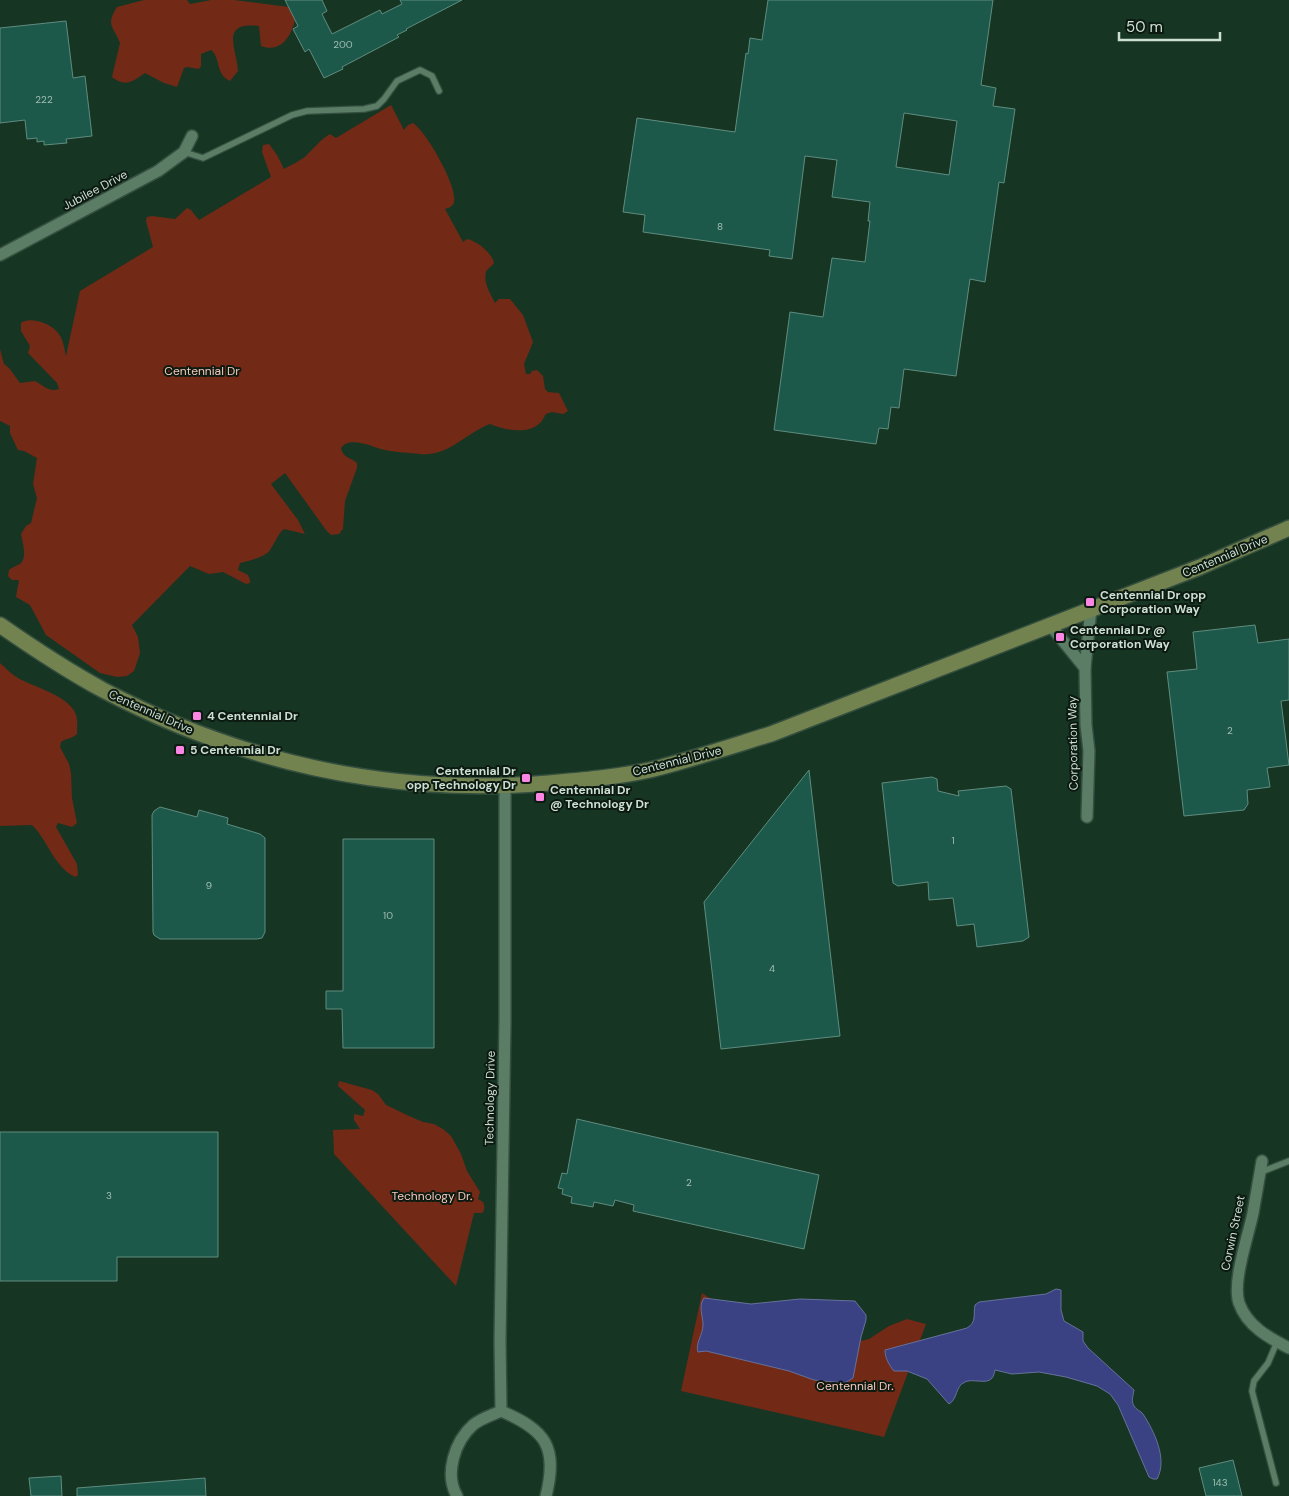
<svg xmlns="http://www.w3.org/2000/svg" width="1289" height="1496" font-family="'DM Sans',sans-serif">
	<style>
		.green { fill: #722916 }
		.water { fill: #3a4283; stroke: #66719b }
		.building { fill: #1d594b; stroke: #5f8c7f; fill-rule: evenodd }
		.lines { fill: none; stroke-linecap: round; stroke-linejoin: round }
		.lane-casing { stroke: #354f3f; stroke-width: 8 }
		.street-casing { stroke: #354f3f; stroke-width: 14 }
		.secondary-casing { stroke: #354f3f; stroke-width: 18 }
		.lane { stroke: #5b7d66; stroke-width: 5.5 }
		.street { stroke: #5b7d66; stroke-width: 11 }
		.secondary { stroke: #738350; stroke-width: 15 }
		.poi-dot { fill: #fc86e4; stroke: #0c1a11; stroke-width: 2 }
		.labels { text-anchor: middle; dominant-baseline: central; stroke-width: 4; stroke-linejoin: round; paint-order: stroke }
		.number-label { font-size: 10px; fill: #a1beb0 }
		.street-label { font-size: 12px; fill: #cddfd2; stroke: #0c1a11 }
		.park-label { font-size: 12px; fill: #f6c8bb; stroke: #0c1a11 }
		.poi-label { font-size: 12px; font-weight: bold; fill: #cddfd2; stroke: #0c1a11; text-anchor: start }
	</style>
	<rect width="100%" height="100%" fill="#163623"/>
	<!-- green -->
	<g class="green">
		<path d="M 144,0 L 187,0 L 190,4 L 211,0 L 234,0 L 289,7 L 296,15 C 293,33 283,54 261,46 L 259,26 C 219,21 237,49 238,71 L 230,81 C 215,74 221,58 211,50 L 201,54 L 201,66 L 199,69 L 187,67 L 184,68 L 177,87 L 164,83 L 145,73 C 133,81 126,88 112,77 L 120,43 C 114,27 105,26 117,7 Z"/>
		<path d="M 391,105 L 404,130 L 408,125 L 413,123 C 426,131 458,187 454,202 C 453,206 449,208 445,209 L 463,242 L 467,239 C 477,241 492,253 494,263 C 492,266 487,269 486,272 C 483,283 491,295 495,303 L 499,299 L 510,299 L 523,315 L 533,342 L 524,364 L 526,374 L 530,374 L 532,371 L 537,370 L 543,376 L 545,389 L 548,392 L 559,393 L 568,411 L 563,414 L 552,412 L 546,414 C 544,417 542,421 540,423 C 527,435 505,430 490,424 C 466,433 448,457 420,454 C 410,453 394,452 385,450 C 374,448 350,435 341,448 C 343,458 350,457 357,463 L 357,468 L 345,501 L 343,529 L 339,534 L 331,535 L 326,530 L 285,473 L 271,484 L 298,520 L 305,534 L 284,529 C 277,535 275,543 270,550 C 266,557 248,561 240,563 L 238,570 L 248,575 L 250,580 L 250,583 L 246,584 L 223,572 L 209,574 L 190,566 L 132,625 L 138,637 L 140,653 L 134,671 L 127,676 L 117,677 L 100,673 L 46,635 L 30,605 L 16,597 L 19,580 L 12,580 L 8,576 L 9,570 C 13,567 16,566 20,564 C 28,558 22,541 21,534 L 26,526 L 31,523 L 37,498 L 33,484 L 37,458 L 24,451 L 18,450 L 10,433 L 10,426 L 0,421 L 0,349 L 4,364 L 9,368 L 20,383 L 35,381 C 43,385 49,393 59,389 L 57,383 L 28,353 L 30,346 L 21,331 L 21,323 C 30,316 52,324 58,333 C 64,340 64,349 66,356 L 80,291 L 153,247 L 146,221 L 147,217 L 152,216 L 175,219 L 187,208 L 191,210 L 199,220 L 271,177 L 262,152 L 263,145 L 269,144 L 277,155 L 284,169 C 291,165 300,161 306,156 C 313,149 320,140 330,134 L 336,138 Z"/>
		<path d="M 0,663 C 6,668 11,674 18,678 C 34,687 70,696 76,715 C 78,721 77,728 77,734 C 72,739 66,738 61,742 L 60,747 L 69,764 L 71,773 L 72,798 L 77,823 L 72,827 L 58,823 L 56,827 L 77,864 L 78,875 L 75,877 C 53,866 48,840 32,825 L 0,826 Z"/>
		<path d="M 339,1081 L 372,1090 L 378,1094 L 386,1105 L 409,1116 L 423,1122 L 434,1124 L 443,1129 L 451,1136 L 461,1154 L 467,1171 L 480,1192 L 478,1199 L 483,1202 C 485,1206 485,1210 482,1213 L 474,1213 L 456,1286 L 334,1154 L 333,1130 L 360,1129 L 354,1120 L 354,1114 L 363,1116 L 365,1110 L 338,1086 Z"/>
		<path d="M 702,1293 L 727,1309 L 847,1344 L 869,1339 L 889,1326 L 907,1319 L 926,1324 L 884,1437 L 681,1391 Z"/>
	</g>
	<!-- water -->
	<g class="water">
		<path d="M 1056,1289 L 1061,1290 L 1061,1310 L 1064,1321 L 1083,1332 L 1083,1341 L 1088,1348 L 1134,1390 C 1133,1396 1131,1401 1134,1406 C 1136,1410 1141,1411 1143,1414 C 1154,1431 1168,1459 1157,1479 L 1153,1479 L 1149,1477 L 1118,1405 L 1110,1394 L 1097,1386 L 1066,1377 L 1039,1372 L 1012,1374 L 995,1370 C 994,1373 994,1376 992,1378 C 987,1385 972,1378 965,1382 C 955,1386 958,1399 949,1404 L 927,1379 L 907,1371 L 894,1371 C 889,1365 885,1358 885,1350 L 967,1328 C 977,1322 973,1315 975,1305 L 979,1302 L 1046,1294 Z"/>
		<path d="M 704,1298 L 751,1304 L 800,1299 L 855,1301 L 866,1315 L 866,1320 L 861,1337 L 853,1378 L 845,1383 L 814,1380 L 789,1371 L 706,1351 L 698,1352 C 695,1343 703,1335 703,1325 C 703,1316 698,1306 704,1298 Z"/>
	</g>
	<!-- building -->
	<g class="building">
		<path d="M 285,0 L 322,0 L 327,11 L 322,14 L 332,34 L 380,10 L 382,14 L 402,4 L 400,0 L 462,0 L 406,29 L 407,30 L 397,35 L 399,37 L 342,67 L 343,69 L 324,78 L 309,49 L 305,52 L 293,29 L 298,26 Z"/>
		<path d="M 768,0 L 993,0 L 981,85 L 996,88 L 993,106 L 1015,109 L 1004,183 L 999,182 L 985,282 L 970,279 L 956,376 L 904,369 L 899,408 L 891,407 L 888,429 L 879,428 L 876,444 L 774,430 L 790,312 L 823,317 L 832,258 L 865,262 L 870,221 L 868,221 L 870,202 L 832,197 L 837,160 L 805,156 L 792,259 L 769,256 L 770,250 L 643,232 L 645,215 L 623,212 L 637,118 L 735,132 L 746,53 L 748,54 L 750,38 L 762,40 ZM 904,113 L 957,121 L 949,175 L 896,167 Z"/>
		<path d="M 66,21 L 73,78 L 85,76 L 92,136 L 66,139 L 67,143 L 44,145 L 44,141 L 37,142 L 37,138 L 27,139 L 25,120 L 0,123 L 0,28 Z"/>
		<path d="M 1255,625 L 1258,643 L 1289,639 L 1289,700 L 1281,701 L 1289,765 L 1267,768 L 1270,787 L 1247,790 L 1248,804 L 1244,810 L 1184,816 L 1167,672 L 1197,669 L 1193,632 Z"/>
		<path d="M 809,770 L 840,1036 L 721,1049 L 704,902 Z"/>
		<path d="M 932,777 L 937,779 L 938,791 L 959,796 L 958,791 L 1006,786 L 1011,789 L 1029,937 L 1023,941 L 977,947 L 974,924 L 957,926 L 953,898 L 929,900 L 928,882 L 898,886 L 893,883 L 882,783 Z"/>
		<path d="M 160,807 L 197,817 L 199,810 L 228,818 L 227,824 L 260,834 L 265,838 L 265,932 L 262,938 L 257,939 L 160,939 L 154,935 L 153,932 L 152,815 L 154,811 Z"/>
		<path d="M 343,839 L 434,839 L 434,1048 L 343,1048 L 342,1009 L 326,1009 L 326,991 L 343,991 Z"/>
		<path d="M 577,1119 L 819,1175 L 804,1249 L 633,1211 L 634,1205 L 615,1200 L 613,1206 L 594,1202 L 593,1207 L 571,1203 L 572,1197 L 562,1194 L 563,1189 L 558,1188 L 562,1173 L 567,1174 Z"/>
		<path d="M 0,1132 L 218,1132 L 218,1257 L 117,1257 L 117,1281 L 0,1281 Z"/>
		<path d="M 1233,1460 L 1242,1496 L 1206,1496 L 1199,1468 Z"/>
		<path d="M 61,1476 L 62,1496 L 31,1496 L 29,1478 Z"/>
		<path d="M 205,1478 L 206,1496 L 77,1496 L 77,1488 Z"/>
	</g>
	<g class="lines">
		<!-- lane casing -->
		<g class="lane-casing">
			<g id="lane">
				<path d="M 184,152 L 203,158 L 292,115 L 307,111 L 364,109 L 377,106 L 384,99 L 397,81 L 420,70 L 432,76 L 439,91"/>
				<path d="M 1261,1172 L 1289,1161"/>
				<path d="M 1276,1483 L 1252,1391 L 1254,1381 L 1268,1363 L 1277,1342"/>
			</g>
		</g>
		<!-- street casing -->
		<g class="street-casing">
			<g id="street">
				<path d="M 0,255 L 158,171 L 184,152 L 192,136"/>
				<path d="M 1050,625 L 1085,668"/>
				<path d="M 1087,817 L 1089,751 L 1086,725 L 1085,668 L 1091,609"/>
				<path d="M 1262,1161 C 1259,1178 1256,1196 1253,1213 C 1248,1237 1232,1282 1239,1303 C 1247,1326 1269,1338 1289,1348"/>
				<path d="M 501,1411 L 500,1341 L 505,1020 L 505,786"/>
				<path d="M 457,1496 C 444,1474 455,1441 473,1425 C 480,1419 492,1415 501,1411 C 546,1430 558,1447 546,1496"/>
			</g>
		</g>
		<!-- secondary casing -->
		<g class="secondary-casing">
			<path id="secondary" d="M 0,625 C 33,648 68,671 103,690 C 242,763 392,796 549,783 C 583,780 620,777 654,769 C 693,759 732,746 771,734 L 1200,567 L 1289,528"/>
		</g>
		<!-- lane -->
		<use href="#lane" class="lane"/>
		<!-- street -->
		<use href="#street" class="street"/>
		<!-- secondary -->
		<use href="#secondary" class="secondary"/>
	</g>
	<!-- markers -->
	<g class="poi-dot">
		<rect x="1085" y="597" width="10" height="10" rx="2.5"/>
		<rect x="1055" y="632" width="10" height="10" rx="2.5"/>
		<rect x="192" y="711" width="10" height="10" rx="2.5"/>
		<rect x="175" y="745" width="10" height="10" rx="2.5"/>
		<rect x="521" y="773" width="10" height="10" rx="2.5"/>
		<rect x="535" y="792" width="10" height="10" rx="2.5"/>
	</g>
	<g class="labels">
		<!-- number labels -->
		<g class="number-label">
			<text x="343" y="44">200</text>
			<text x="44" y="99">222</text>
			<text x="720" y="226">8</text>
			<text x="1230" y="730">2</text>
			<text x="953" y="840">1</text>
			<text x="209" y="885">9</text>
			<text x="388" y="915">10</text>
			<text x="772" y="968">4</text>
			<text x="689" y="1182">2</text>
			<text x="109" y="1195">3</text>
			<text x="1220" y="1482">143</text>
		</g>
		<!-- street labels -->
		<g class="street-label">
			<text transform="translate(95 190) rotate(-28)">Jubilee Drive</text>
			<text transform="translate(1225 556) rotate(-23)">Centennial Drive</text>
			<text transform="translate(151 712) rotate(24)">Centennial Drive</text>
			<text transform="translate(1073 743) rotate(-91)">Corporation Way</text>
			<text transform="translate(677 761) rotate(-14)">Centennial Drive</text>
			<text transform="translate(490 1098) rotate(-89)">Technology Drive</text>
			<text transform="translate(1233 1233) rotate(-78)">Corwin Street</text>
		</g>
		<!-- park labels -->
		<g class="park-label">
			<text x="202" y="371">Centennial Dr</text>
			<text x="432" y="1196">Technology Dr.</text>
			<text x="855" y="1386">Centennial Dr.</text>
		</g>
		<!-- poi labels -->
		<g class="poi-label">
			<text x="1100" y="595">Centennial Dr opp<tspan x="1100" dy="14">Corporation Way</tspan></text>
			<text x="1070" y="630">Centennial Dr @<tspan x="1070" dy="14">Corporation Way</tspan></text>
			<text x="207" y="716">4 Centennial Dr</text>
			<text x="190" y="750">5 Centennial Dr</text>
			<text x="516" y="771" text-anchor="end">Centennial Dr<tspan x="516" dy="14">opp Technology Dr</tspan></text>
			<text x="550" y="790">Centennial Dr<tspan x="550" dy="14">@ Technology Dr</tspan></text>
		</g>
	</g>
	<!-- scale -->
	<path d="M1119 32v8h101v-8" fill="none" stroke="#cddfd2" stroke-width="2.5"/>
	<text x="1126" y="32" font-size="15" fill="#cddfd2" stroke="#0c1a11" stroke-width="4" paint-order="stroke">50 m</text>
</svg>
